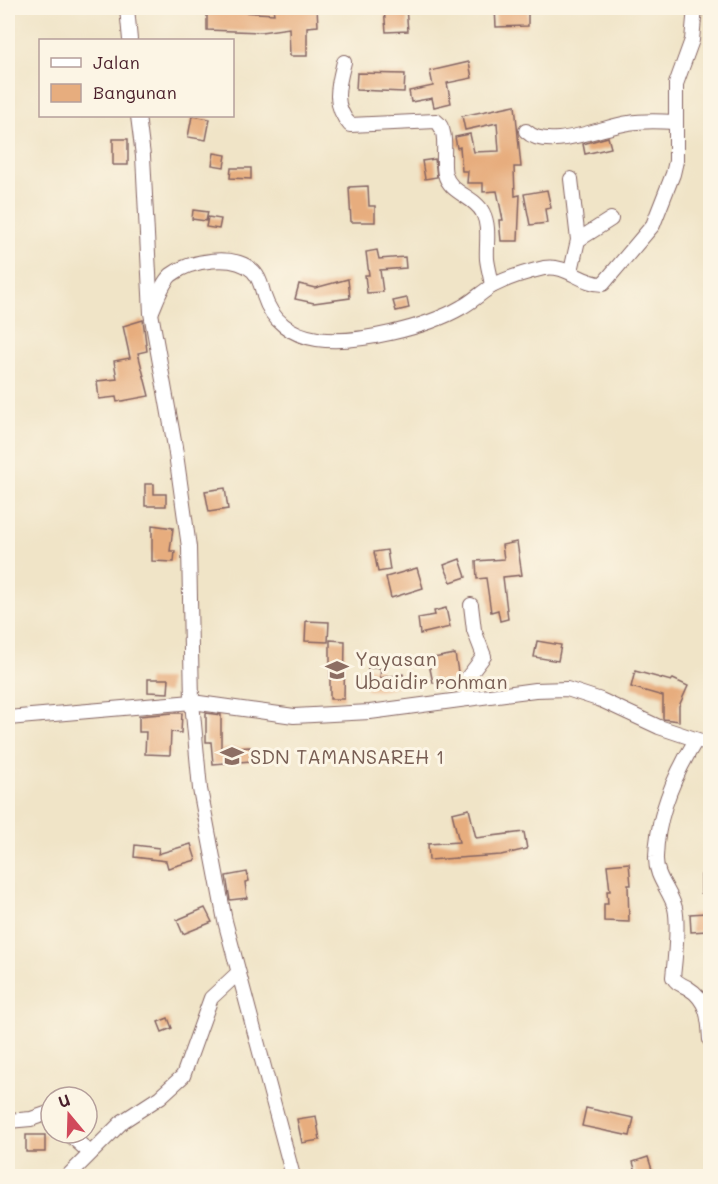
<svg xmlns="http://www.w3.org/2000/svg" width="718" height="1184" font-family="Mali,sans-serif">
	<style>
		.building { fill: #e7ad7e }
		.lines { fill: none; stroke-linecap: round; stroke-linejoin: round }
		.minor-casing { stroke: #846462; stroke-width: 16 }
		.minor { stroke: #fff; stroke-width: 14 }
		.labels { text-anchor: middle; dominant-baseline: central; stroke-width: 6; stroke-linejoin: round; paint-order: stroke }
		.education-label { font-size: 20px; fill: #785e54; stroke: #fcf5e5; text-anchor: start }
	</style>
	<rect width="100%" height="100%" fill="#fcf5e5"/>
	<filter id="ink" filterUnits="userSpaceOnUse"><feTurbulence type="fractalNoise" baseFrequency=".0167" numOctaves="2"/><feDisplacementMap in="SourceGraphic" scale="12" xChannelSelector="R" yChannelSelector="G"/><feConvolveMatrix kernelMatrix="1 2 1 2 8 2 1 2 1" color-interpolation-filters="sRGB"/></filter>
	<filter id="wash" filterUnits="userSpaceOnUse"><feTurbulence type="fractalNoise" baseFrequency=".008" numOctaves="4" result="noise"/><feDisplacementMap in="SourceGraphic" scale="24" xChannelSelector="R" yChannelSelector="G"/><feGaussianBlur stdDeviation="1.35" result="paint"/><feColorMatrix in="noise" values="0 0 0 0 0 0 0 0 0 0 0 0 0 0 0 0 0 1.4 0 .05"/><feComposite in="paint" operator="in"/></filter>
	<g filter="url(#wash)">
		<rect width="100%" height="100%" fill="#f0e4c7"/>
		<g id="blocks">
			<!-- building -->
			<g class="building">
				<path d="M 273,8 L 317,8 L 318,26 L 307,27 L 307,56 L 290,56 L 289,28 L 261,32 L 207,30 L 207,10 L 274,14 Z"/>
				<path d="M 384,8 L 406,8 L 408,31 L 386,32 Z"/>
				<path d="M 495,8 L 528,8 L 528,26 L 496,27 Z"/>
				<path d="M 469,62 L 472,78 L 447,83 L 451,103 L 434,107 L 432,98 L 411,102 L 409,91 L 433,86 L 430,71 Z"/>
				<path d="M 357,73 L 405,74 L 404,92 L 356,90 Z"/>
				<path d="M 515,105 L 521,167 L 514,167 L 515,196 L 520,195 L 518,241 L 501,241 L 499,220 L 503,220 L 497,191 L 483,192 L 483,183 L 467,183 L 468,171 L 462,171 L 460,147 L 457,148 L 455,137 L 470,134 L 474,152 L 499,151 L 497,123 L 465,130 L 462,116 Z"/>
				<path d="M 192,116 L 210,119 L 206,140 L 188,137 Z"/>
				<path d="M 608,137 L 611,148 L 585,154 L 583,144 Z"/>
				<rect x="113" y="139" width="15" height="26"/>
				<path d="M 214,153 L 226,155 L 224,167 L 212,165 Z"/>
				<path d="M 435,159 L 437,177 L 425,179 L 422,161 Z"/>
				<path d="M 231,168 L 251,168 L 251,179 L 230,178 Z"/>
				<path d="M 368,186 L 369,206 L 375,206 L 375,222 L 351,222 L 349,187 Z"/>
				<path d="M 547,190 L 551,208 L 545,209 L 547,223 L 530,225 L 524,194 Z"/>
				<path d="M 193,210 L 208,212 L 206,221 L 192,219 Z"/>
				<path d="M 208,217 L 221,219 L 219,229 L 206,227 Z"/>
				<path d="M 377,250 L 379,259 L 405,257 L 406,268 L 380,270 L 383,292 L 367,293 L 365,275 L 369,275 L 366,252 Z"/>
				<path d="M 348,279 L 350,298 L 314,303 L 295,299 L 299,284 L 315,288 Z"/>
				<path d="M 407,298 L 409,308 L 396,311 L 393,301 Z"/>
				<path d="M 143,320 L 147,351 L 138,353 L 149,396 L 117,402 L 116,397 L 99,399 L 97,381 L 117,379 L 114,361 L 130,358 L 123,326 Z"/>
				<path d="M 145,484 L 154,484 L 154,494 L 166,494 L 166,506 L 145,506 Z"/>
				<path d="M 225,488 L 228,509 L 209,512 L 205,491 Z"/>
				<path d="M 152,525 L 173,528 L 170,551 L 175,551 L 174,562 L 152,561 Z"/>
				<path d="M 517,542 L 522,575 L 503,577 L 508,619 L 500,621 L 498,610 L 491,612 L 486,578 L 477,579 L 476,561 L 504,559 L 502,545 Z"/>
				<path d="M 387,550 L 390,570 L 378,572 L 374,552 Z"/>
				<path d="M 460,559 L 466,577 L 451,582 L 444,565 Z"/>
				<path d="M 417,568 L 423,588 L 391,598 L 386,577 Z"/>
				<path d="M 446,608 L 450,627 L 420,634 L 418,618 L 435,615 L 434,611 Z"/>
				<path d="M 306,621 L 329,622 L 328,642 L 305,641 Z"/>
				<path d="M 330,640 L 345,641 L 344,699 L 330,699 Z"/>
				<path d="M 537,641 L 561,645 L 558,661 L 534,657 Z"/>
				<path d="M 455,654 L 459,678 L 433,683 L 428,659 Z"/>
				<path d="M 368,668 L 381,668 L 380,678 L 403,674 L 405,684 L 379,691 L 366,690 Z"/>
				<path d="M 635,671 L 671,681 L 673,679 L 688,686 L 679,706 L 679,721 L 663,719 L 663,696 L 631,687 Z"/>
				<path d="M 148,679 L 169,679 L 168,693 L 148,692 Z"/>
				<path d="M 173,713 L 182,713 L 181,733 L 171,732 L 170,755 L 145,754 L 146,732 L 139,732 L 139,716 Z"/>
				<path d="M 206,713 L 221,715 L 221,749 L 250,747 L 251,761 L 213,764 L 211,742 L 206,742 Z"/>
				<path d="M 469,809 L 476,838 L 524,832 L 527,849 L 501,855 L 429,860 L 428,844 L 459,842 L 452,813 Z"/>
				<path d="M 191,844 L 196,860 L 168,868 L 166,861 L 134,857 L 135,845 L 159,848 L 158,854 Z"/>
				<path d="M 629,863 L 631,885 L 628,885 L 629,922 L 604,921 L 604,904 L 608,904 L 607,891 L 610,891 L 607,865 Z"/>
				<path d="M 247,872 L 249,881 L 245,882 L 247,898 L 230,900 L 226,876 Z"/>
				<rect x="701" y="875" width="10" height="18"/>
				<path d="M 205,908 L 212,922 L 183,934 L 177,920 Z"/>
				<path d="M 706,913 L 707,931 L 691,932 L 690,914 Z"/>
				<path d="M 168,1018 L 172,1028 L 162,1032 L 158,1022 Z"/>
				<path d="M 586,1108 L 634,1118 L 630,1136 L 582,1126 Z"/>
				<path d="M 316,1116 L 320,1140 L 302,1143 L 297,1119 Z"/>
				<rect x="26" y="1135" width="19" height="17"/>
				<path d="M 648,1157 L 654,1176 L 637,1176 L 633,1162 Z"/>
			</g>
		</g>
	</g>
	<g filter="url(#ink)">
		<use href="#blocks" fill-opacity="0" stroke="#846462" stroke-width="1.5"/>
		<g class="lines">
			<!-- minor casing -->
			<g class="minor-casing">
				<g id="minor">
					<path d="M 127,8 L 130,40"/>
					<path d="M 344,62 C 338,86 332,105 350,125 L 436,121 C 450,131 441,159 445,174 C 450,194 475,196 483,213 C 490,227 486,244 487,259 C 488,268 491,277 492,286"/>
					<path d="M 138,116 L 143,156 L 151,313 L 175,447 L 189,547 L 192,702 L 200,789 L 225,921 L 293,1176"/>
					<path d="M 526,131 C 547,152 601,127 629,123 C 644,120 660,121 675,122"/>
					<path d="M 578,240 L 611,219"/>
					<path d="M 571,271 L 578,240 L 571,179"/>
					<path d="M 152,311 C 157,300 162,283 171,275 C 191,260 234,253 253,271 C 260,278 262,288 264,296 C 272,321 291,335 317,339 C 356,345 428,327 462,307 C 473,301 482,292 492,286 C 507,278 527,272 544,268 C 567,264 581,284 603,284 L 653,225 L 673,174 L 676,161 L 676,84 L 692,40 L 695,8"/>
					<path d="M 467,699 L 468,677 L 484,656 L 474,630 L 471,605"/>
					<path d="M 8,718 L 192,702 L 294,716 L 370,712 L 535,690 L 567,689 L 601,700 L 659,727 L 710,744"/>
					<path d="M 696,740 C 675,774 657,816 656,857 C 655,877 670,890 675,908 C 679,925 675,959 673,977 C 677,984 681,984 688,988 C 708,1000 709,1019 710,1040"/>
					<path d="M 8,1121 L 31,1119 L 51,1112"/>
					<path d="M 68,1133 L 89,1152"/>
					<path d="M 68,1176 L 123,1121 L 160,1097 L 183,1076 L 211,998 L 238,973"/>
				</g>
			</g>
			<!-- minor -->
			<use href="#minor" class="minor"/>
		</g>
	</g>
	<!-- icons -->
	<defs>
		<g id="school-bare" transform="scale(1.8)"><path d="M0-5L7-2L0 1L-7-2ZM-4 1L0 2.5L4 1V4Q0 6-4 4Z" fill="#8d6e63" stroke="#fcf5e5" stroke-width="2.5" paint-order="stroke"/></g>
	</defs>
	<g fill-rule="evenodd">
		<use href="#school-bare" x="337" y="670"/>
		<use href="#school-bare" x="232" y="756"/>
	</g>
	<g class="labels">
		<!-- education labels -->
		<g class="education-label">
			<text x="355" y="658">Yayasan<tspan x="355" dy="23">Ubaidir rohman</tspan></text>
			<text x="250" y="756">SDN TAMANSAREH 1</text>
		</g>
	</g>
	<!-- margin -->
	<rect width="718" height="1184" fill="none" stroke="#fcf5e5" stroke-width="30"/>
	<!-- legend -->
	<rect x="39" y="39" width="195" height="78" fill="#fcf5e5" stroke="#b59f9b" stroke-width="1.5"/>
	<rect x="51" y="58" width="30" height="9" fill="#ffffff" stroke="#b59f9b" stroke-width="1.5"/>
	<text x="93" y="69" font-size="18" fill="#4a1f2b">Jalan</text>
	<rect x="51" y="84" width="30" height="18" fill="#e7ad7e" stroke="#b59f9b" stroke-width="1.5"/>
	<text x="93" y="99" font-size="18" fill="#4a1f2b">Bangunan</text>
	<!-- north arrow -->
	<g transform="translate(69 1115) rotate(341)"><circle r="28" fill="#fcf5e5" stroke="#b59f9b" stroke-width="1.5"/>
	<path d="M0-4.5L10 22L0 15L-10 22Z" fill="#d1495b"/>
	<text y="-9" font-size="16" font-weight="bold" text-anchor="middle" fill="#4a1f2b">U</text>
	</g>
</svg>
